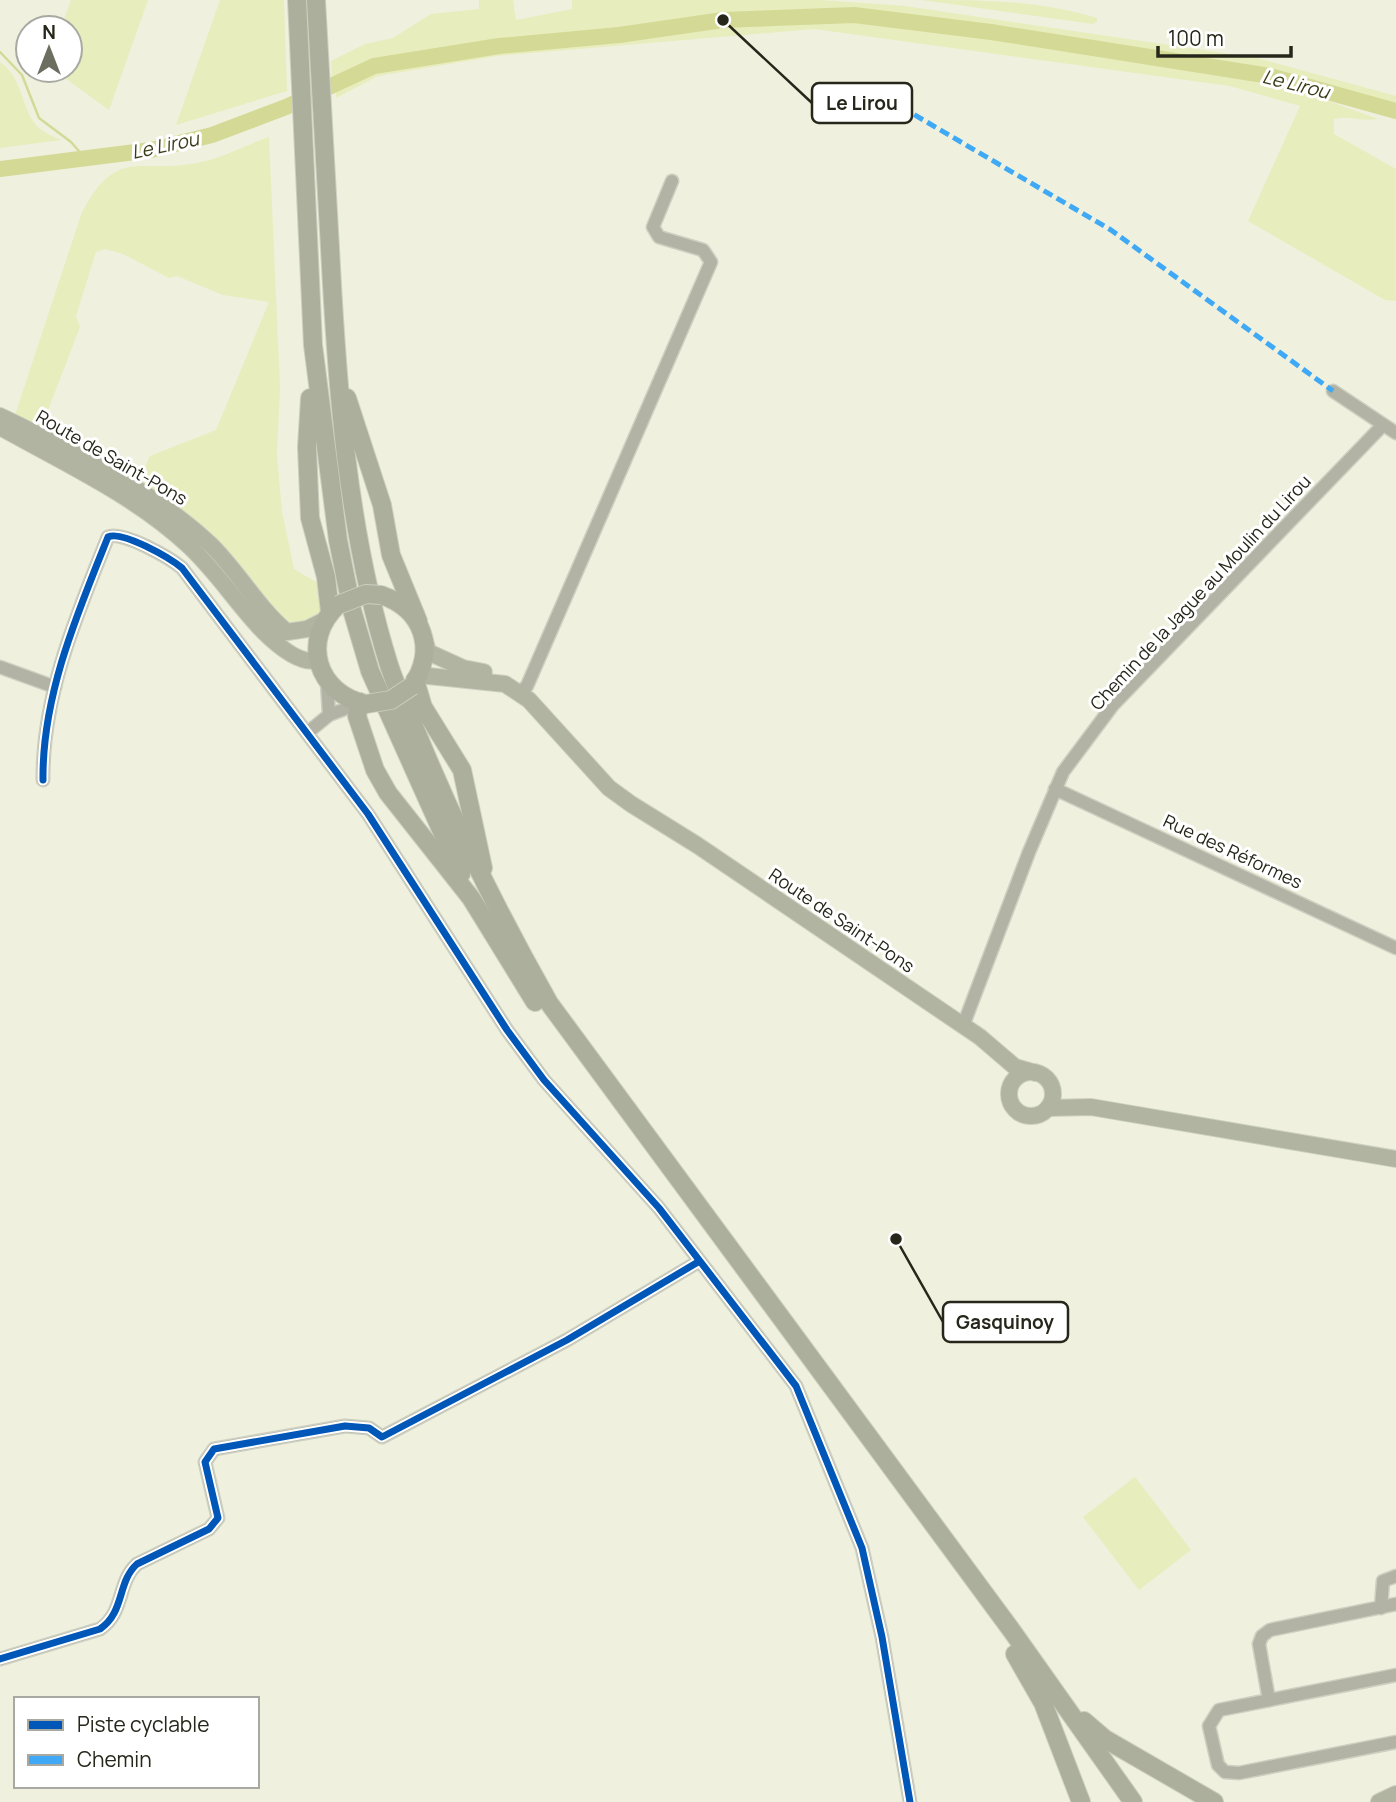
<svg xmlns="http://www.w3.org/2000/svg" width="1396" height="1802" font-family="Manrope,sans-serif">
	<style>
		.green { fill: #e8edbd; fill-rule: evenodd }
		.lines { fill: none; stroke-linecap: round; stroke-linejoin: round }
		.stream { stroke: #d4da96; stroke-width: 2.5 }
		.river { stroke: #d4da96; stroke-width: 16 }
		.minor-casing { stroke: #cdcfc0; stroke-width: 15 }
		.major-casing { stroke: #cdcfc0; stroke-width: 18 }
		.highway-casing { stroke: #cdcfc0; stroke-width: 20 }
		.minor { stroke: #b2b3a5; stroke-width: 12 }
		.major { stroke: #b2b4a2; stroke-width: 16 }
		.highway { stroke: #adaf9d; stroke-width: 18 }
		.highway-bridge-casing { stroke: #cdcfc0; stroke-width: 20; stroke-linecap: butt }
		.highway-bridge { stroke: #adaf9d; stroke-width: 18 }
		.quiet { stroke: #3fa9f5; stroke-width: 5; stroke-dasharray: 10 5; stroke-linecap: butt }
		.cycleway-casing { stroke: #fff; stroke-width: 11 }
		.cycleway { stroke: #0057b8; stroke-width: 7 }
		.labels { text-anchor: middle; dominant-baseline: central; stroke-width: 6; stroke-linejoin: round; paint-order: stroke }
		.street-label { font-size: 18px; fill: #26271a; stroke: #fff }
		.water-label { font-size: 19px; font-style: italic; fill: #393c16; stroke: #fff }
		.leader { fill: none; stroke: #26271a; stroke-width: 2.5 }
		.callout-dot { fill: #26271a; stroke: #fff; stroke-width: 2.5 }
		.callout { fill: #fff; stroke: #26271a; stroke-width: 2.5 }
		.callout-label { font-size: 19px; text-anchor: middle; font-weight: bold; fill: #26271a }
	</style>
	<rect width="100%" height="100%" fill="#eff1de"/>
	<!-- green -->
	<g class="green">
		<path d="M 71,0 L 148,0 L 109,110 L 54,70 L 70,70 L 70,28 L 61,28 Z"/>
		<path d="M 220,0 L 284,0 L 287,91 L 176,125 Z"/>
		<path d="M 479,0 L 513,0 L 516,20 L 572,9 L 572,0 L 821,0 L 905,6 L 1257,58 L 1396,96 L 1396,116 L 1265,72 L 870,14 L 721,18 L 485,43 L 374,64 L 332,81 L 331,61 L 365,44 L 393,38 L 431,14 L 479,9 Z"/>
		<path d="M 922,0 C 982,0 1040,0 1097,18 L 1097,21 L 1093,24 Z"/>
		<path d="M 833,20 L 871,21 L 1268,79 L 1378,119 C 1362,122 1349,115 1334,119 L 1334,134 L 1396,169 L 1396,301 L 1385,300 L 1248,221 L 1300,106 L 1230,86 L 814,29 L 497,56 L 378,76 L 336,98 L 335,87 L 377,69 L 500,49 L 625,38 L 724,24 Z"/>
		<path d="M 0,62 C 22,78 20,101 33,121 C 39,131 52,136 61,140 L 0,148 Z"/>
		<path d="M 269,137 L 280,387 L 277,455 L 282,512 L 294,569 L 345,599 L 339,619 L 326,632 L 288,628 L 235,567 L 14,418 L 82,212 C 117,146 138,174 197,163 C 222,158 246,145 269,137 ZM 105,249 L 123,254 L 169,278 L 177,276 L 223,295 L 269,302 L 216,430 L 150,456 L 142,473 L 55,420 L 53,424 L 43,423 L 80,327 L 76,316 L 96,252 Z"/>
		<path d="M 1135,1477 L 1191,1550 L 1139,1590 L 1083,1517 Z"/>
	</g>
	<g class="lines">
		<!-- stream -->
		<path class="stream" d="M 0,52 L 22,75 L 39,118 L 71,142 L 85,158"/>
		<!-- river -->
		<path class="river" d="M 0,169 L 151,150 L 212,135 L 286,107 L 374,66 L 499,46 L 619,35 L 723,20 L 854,15 L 991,32 L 1270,76 L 1396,111"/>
		<!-- minor casing -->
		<g class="minor-casing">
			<g id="minor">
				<path d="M 1333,391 L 1396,433"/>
				<path d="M 0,667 L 55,687"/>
				<path d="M 327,682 L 329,715"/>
				<path d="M 519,693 L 527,686 L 711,262 L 703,250 L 659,237 L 653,227 L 672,181"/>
				<path d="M 307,733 L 329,715 L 350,707 L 352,701"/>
				<path d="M 43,780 C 42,696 77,614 108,537 C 122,530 170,558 182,568 L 368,814 L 507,1030 L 544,1080 L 659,1208 L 796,1386 L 862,1548 L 882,1637 L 910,1802"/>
				<path d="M 1055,789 L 1396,948"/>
				<path d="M 963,1026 L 1029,852 L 1063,772 L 1113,705 L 1382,426"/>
				<path d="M 1381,1608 L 1383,1581 L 1396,1576"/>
				<path d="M 0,1659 L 100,1629 C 125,1612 117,1582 137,1564 L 209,1529 L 218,1518 L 205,1462 L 214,1449 L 345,1426 L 369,1428 L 382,1437 L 567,1340 L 698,1262"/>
				<path d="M 1396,1675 L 1219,1710 L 1209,1726 L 1218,1765 L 1225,1772 L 1239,1773 L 1396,1742"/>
				<path d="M 1269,1700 L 1259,1644 L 1262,1636 L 1270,1630 L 1396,1604"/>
			</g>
		</g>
		<!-- major casing -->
		<g class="major-casing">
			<g id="major">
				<path d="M 0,416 C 72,451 151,489 210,544 C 238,571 257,607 287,632 L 307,629 L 323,621"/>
				<path d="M 0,427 C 64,463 136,496 189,546 C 217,572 237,604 263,631 C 275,643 299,665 317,660"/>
				<path d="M 424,637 L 428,652 L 463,668 L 484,672"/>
				<path d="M 419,675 L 505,684 L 529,700 L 609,788 L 631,804 L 697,845 L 980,1037 L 1015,1067 L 1036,1073"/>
				<circle cx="1031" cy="1094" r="22"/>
				<path d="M 1048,1108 L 1091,1107 L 1396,1159"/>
				<path d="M 1379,1802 L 1396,1794"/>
			</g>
		</g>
		<!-- highway casing -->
		<g class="highway-casing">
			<g id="highway">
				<path d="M 297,0 L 313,345 L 338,540 L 352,610 L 370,671 L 461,874"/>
				<path d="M 316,0 C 320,83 326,165 330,248 C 337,387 347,531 389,665 C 398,693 412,720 423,748 C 460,836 502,920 549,1003 L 1012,1631 L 1133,1802"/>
				<path d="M 310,398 L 307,447 L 310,518 L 326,577 L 330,612"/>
				<path d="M 347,398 L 382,505 L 391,555 L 418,621"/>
				<path d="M 381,595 C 423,609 437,649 412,686"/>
				<path d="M 338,605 C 300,640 317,694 366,704"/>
				<path d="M 415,680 L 423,707 L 462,770 L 483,868"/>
				<path d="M 360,702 L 357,716 L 375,770 L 388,793 L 471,898 L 535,1002"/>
				<path d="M 1015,1654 L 1043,1703 L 1081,1802"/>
				<path d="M 1084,1721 L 1105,1739 L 1214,1802"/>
			</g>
		</g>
		<!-- minor -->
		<use href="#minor" class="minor"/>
		<!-- major -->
		<use href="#major" class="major"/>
		<!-- highway -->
		<use href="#highway" class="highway"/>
		<!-- highway-bridge casing -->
		<g class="highway-bridge-casing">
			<g id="highway-bridge">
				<path d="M 338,605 L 366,594 L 381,595"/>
				<path d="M 366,704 L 391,700 L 412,686"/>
			</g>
		</g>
		<!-- highway-bridge -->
		<use href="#highway-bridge" class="highway-bridge"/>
		<!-- quiet -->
		<path class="quiet" d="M 873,97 L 908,111 L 1111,230 L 1333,391"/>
		<!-- cycleway casing -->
		<g class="cycleway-casing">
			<g id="cycleway">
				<path d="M 43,780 C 42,696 77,614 108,537 C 122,530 170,558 182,568 L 368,814 L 507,1030 L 544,1080 L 659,1208 L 796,1386 L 862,1548 L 882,1637 L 910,1802"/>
				<path d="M 0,1659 L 100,1629 C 125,1612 117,1582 137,1564 L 209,1529 L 218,1518 L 205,1462 L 214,1449 L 345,1426 L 369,1428 L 382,1437 L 567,1340 L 698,1262"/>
			</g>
		</g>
		<!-- cycleway -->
		<use href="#cycleway" class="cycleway"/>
	</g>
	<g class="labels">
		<!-- street labels -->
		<g class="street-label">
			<text transform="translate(112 457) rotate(30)">Route de Saint-Pons</text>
			<text transform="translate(1200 592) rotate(-47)">Chemin de la Jague au Moulin du Lirou</text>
			<text transform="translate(1233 851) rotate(25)">Rue des Réformes</text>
			<text transform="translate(842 920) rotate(34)">Route de Saint-Pons</text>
		</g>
		<!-- water labels -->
		<g class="water-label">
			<text transform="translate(1296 84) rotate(14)">Le Lirou</text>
			<text transform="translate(165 145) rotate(-12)">Le Lirou</text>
		</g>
	</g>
	<!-- callouts -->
	<path class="leader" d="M723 20L812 103M896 1239L943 1322"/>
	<g class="callout-dot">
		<circle cx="723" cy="20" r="7"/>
		<circle cx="896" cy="1239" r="7"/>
	</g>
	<g class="callout">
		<rect x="812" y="83" width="100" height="40" rx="7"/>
		<rect x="943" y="1302" width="125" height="40" rx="7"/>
	</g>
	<g class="callout-label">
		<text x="862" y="110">Le Lirou</text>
		<text x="1005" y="1329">Gasquinoy</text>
	</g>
	<!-- legend -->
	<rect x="14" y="1697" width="245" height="91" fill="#ffffff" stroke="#a8a9a3" stroke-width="2"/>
	<rect x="28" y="1720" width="35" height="10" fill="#0057b8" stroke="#a8a9a3" stroke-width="2"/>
	<text x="77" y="1732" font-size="21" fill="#26271a">Piste cyclable</text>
	<rect x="28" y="1755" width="35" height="10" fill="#3fa9f5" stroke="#a8a9a3" stroke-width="2"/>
	<text x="77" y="1767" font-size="21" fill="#26271a">Chemin</text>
	<!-- north arrow -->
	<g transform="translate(49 49)"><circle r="33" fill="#ffffff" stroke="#a8a9a3" stroke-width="2"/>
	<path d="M0-5L12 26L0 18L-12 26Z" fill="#6c6e5f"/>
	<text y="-10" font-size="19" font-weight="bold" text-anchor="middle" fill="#26271a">N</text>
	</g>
	<!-- scale -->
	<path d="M1158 46v10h133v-10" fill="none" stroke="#26271a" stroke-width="3.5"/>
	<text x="1168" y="46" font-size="21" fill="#26271a" stroke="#ffffff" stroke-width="5" paint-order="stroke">100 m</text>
</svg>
